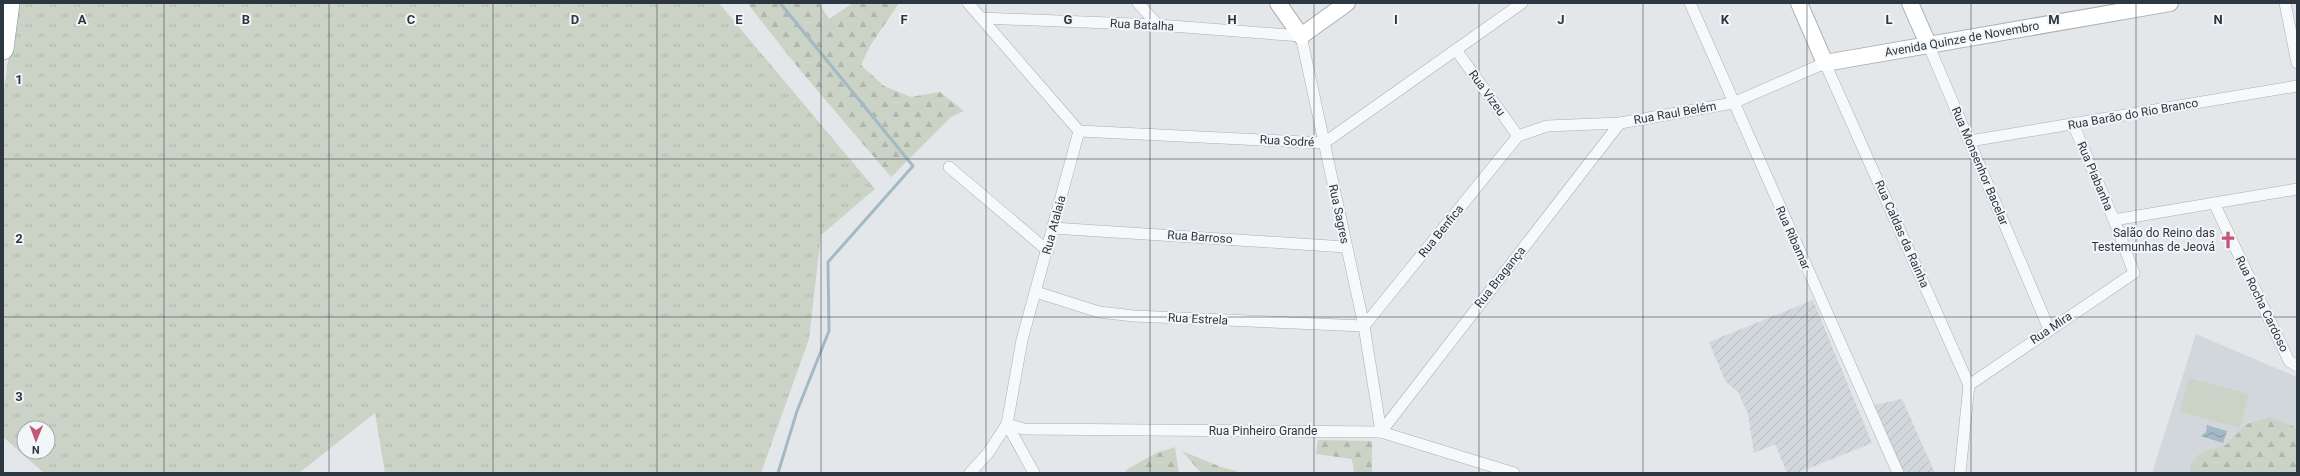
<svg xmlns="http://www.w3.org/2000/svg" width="2300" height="476" font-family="Roboto,sans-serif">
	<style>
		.built { fill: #d2d7dc }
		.industrial { fill: url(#industrial-furrows) }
		.grass { fill: url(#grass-tufts); fill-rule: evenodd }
		.forest { fill: url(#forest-firs) }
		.green { fill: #cbd3c6 }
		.water { fill: url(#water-waves) }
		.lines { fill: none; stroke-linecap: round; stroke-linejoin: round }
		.stream { stroke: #a3b9c6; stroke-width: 3 }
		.street-casing { stroke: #a9afb4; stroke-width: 12 }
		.secondary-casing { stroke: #a9afb4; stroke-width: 18 }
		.highway-casing { stroke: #8d969f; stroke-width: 22 }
		.street { stroke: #f6f8f9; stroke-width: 11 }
		.secondary { stroke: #fff; stroke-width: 16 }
		.highway { stroke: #fff; stroke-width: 21 }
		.grid { fill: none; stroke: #2d3741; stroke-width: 1; stroke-opacity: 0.55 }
		.labels { text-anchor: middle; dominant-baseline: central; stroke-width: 4; stroke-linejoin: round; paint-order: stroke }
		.street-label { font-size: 12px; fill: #2d3741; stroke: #f3f6f8 }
		.poi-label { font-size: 12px; fill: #2d3741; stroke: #f3f6f8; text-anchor: end }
		.grid-label { font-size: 13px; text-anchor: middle; font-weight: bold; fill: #2d3741; stroke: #f3f6f8; stroke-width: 4; stroke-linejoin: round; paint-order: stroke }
	</style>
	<defs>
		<pattern id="industrial-furrows" width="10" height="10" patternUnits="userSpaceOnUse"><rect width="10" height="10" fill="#d2d7dc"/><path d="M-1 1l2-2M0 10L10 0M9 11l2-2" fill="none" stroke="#b5b9be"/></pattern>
		<pattern id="grass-tufts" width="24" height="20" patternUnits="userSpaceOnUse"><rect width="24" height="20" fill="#cbd3c6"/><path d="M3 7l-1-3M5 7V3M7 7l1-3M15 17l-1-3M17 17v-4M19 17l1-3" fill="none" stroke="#afb6ab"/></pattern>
		<pattern id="forest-firs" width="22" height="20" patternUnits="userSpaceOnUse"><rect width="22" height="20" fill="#cbd3c6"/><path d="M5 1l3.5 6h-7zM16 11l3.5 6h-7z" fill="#afb6ab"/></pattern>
		<pattern id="water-waves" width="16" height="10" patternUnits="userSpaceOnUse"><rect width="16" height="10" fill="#a3b9c6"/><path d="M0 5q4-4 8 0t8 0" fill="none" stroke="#8597a2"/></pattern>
	</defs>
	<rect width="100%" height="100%" fill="#e4e7ea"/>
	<!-- built -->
	<path class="built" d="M 2196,334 L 2297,377 L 2297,473 L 2152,473 Z"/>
	<!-- industrial -->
	<g class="industrial">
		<path d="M 1813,300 L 1872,443 L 1797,473 L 1787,473 L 1775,444 L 1754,453 L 1748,414 L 1738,392 L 1725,381 L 1709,342 Z"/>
		<path d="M 1902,399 L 1935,473 L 1898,473 L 1874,405 Z"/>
	</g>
	<!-- grass -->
	<path class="grass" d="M 16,3 L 719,3 L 875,189 L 821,235 L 809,339 L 761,473 L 385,473 L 375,413 L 299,473 L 44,473 L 3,437 L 3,97 ZM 24,428 L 48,428 L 48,452 L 24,452 Z"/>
	<!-- forest -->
	<g class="forest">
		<path d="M 747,3 L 819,3 L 829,19 L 853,3 L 899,3 L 870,46 L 861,65 L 884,86 L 911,97 L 940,92 L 964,111 L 951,117 L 891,177 L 800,70 Z"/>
		<path d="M 2270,417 L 2297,428 L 2297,473 L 2190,473 L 2190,466 L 2200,453 L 2226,445 L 2247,424 Z"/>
		<path d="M 1318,440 L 1372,441 L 1372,473 L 1354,473 L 1352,459 L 1316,454 Z"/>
		<path d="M 1175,447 L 1179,473 L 1125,473 L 1126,470 L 1154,454 Z"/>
		<path d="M 1182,451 L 1221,467 L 1237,471 L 1237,473 L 1201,473 Z"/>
	</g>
	<!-- green -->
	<path class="green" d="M 2189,378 L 2249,394 L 2240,428 L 2180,412 Z"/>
	<!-- water -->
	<path class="water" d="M 2207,425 L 2227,431 L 2223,443 L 2201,436 L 2206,432 Z"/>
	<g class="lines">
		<!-- stream -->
		<path class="stream" d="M 778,473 L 797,411 L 829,331 L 828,262 L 913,166 L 780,3"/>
		<!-- street casing -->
		<g class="street-casing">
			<g id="street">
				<path d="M 968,3 L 1079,131 L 1022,340 L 1007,424 L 988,453 L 970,473"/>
				<path d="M 1138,3 L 1158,25"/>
				<path d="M 1690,3 L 1898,473"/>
				<path d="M 2285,3 L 2297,63"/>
				<path d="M 982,18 L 1158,25 L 1301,36 L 1364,326 L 1381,432"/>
				<path d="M 1928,44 L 2049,329"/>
				<path d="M 1456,50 L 1518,136"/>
				<path d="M 1079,131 L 1324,143 L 1522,3"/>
				<path d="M 1518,136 L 1547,126 L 1620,123 L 1733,103 L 1825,63 L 1969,385 L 1960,473"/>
				<path d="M 1970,141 L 2297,86"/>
				<path d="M 949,167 L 1048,251"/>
				<path d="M 2214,203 L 2289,361 L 2297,366"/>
				<path d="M 2114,220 L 2297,189"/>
				<path d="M 1053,228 L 1346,247"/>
				<path d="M 1036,292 L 1099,312 L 1134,316 L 1364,326 L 1518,136"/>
				<path d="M 1969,385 L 2134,273 L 2114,220 L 2073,124"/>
				<path d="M 1007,424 L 1024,429 L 1381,432 L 1514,473"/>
				<path d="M 1007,424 L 1034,473"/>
				<path d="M 1381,432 L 1620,123"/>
			</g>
		</g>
		<!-- secondary casing -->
		<g class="secondary-casing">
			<g id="secondary">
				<path d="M 1278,3 L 1301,36 L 1347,3"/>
				<path d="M 1799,3 L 1825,63 L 2170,3"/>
				<path d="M 1910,3 L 1928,44"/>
			</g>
		</g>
		<!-- highway casing -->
		<g class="highway-casing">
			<path id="highway" d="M 3,49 L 9,3"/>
		</g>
		<!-- street -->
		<use href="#street" class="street"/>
		<!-- secondary -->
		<use href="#secondary" class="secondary"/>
		<!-- highway -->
		<use href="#highway" class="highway"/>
	</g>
	<!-- grid -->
	<path class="grid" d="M 164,3 L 164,473M 329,3 L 329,473M 493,3 L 493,473M 657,3 L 657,473M 821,3 L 821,473M 986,3 L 986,473M 1150,3 L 1150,473M 1314,3 L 1314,473M 1479,3 L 1479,473M 1643,3 L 1643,473M 1807,3 L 1807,473M 1971,3 L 1971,473M 2136,3 L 2136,473M 3,159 L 2297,159M 3,317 L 2297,317"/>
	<!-- icons -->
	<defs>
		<g id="church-bare" transform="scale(1.38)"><path d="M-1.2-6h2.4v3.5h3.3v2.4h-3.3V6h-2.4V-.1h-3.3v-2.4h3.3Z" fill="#c15775" stroke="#f3f6f8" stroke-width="2.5" paint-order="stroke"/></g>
	</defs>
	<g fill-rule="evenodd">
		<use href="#church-bare" x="2228" y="240"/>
	</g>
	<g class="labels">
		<!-- street labels -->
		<g class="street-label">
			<text transform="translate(1142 25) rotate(3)">Rua Batalha</text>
			<text transform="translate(1962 39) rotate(-10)">Avenida Quinze de Novembro</text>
			<text transform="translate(1487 93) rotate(54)">Rua Vizeu</text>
			<text transform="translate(1675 113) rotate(-10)">Rua Raul Belém</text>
			<text transform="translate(2133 114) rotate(-10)">Rua Barão do Rio Branco</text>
			<text transform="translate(1287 141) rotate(3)">Rua Sodré</text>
			<text transform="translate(1980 166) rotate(67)">Rua Monsenhor Bacelar</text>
			<text transform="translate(2095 176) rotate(67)">Rua Piabanha</text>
			<text transform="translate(1339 214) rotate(78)">Rua Sagres</text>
			<text transform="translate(1054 225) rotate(-75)">Rua Atalaia</text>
			<text transform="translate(1441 231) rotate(-51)">Rua Benfica</text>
			<text transform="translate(1902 234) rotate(66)">Rua Caldas da Rainha</text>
			<text transform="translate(1200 237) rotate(4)">Rua Barroso</text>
			<text transform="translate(1793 238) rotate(66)">Rua Ribamar</text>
			<text transform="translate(1500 277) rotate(-52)">Rua Bragança</text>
			<text transform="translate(2262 304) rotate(64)">Rua Rocha Cardoso</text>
			<text transform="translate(1198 319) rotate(3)">Rua Estrela</text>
			<text transform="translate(2051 328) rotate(-34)">Rua Mira</text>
			<text x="1263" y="431">Rua Pinheiro Grande</text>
		</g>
		<!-- poi labels -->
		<g class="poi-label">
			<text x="2215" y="233">Salão do Reino das<tspan x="2215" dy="14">Testemunhas de Jeová</tspan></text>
		</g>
	</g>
	<g class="grid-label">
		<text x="82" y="24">A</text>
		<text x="246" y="24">B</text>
		<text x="411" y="24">C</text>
		<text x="575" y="24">D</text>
		<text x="739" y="24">E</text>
		<text x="904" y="24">F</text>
		<text x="1068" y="24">G</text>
		<text x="1232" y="24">H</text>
		<text x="1396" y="24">I</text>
		<text x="1561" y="24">J</text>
		<text x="1725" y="24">K</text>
		<text x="1889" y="24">L</text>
		<text x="2054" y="24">M</text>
		<text x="2218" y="24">N</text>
		<text x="19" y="84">1</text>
		<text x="19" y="243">2</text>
		<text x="19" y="401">3</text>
	</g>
	<!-- border -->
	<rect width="2300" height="476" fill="none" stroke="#2d3741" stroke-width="8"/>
	<!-- north arrow -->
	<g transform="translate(36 440) rotate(181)"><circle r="19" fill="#f3f6f8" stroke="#a4aaaf"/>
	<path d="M0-3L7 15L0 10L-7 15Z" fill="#c15775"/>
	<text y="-6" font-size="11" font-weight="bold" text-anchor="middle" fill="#2d3741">N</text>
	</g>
</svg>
